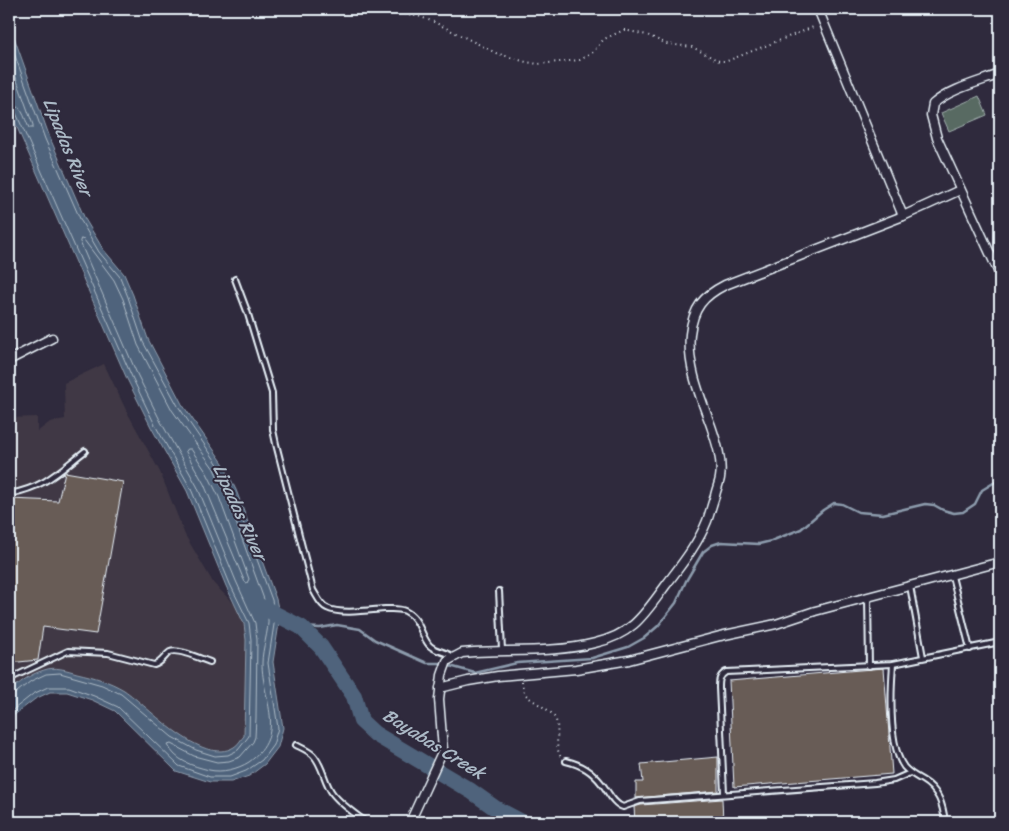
<svg xmlns="http://www.w3.org/2000/svg" width="1009" height="831" font-family="Sriracha,sans-serif">
	<style>
		.built { fill: #403945 }
		.green { fill: #596a62; stroke: #a0aead }
		.water { fill: #50647b; stroke: #8d9cad }
		.lines { fill: none; stroke-linecap: round; stroke-linejoin: round }
		.shore { stroke: #abb9c6; stroke-width: 1 }
		.stream { stroke: #8d9cad; stroke-width: 2.5 }
		.river { stroke: #50647b; stroke-width: 16 }
		.building { fill: #685b57; stroke: #e8f1f8 }
		.service-casing { stroke: #e8f1f8; stroke-width: 8 }
		.minor-casing { stroke: #e8f1f8; stroke-width: 11 }
		.path { stroke: #e8f1f8; stroke-width: 2; stroke-dasharray: 1 4; stroke-linecap: butt }
		.service { stroke: #2f2a3d; stroke-width: 4 }
		.minor { stroke: #2f2a3d; stroke-width: 8 }
		.labels { text-anchor: middle; dominant-baseline: central; stroke-width: 4; stroke-linejoin: round; paint-order: stroke }
		.water-label { font-size: 18px; font-style: italic; fill: #abb9c6; stroke: #2f2a3d }
	</style>
	<rect width="100%" height="100%" fill="#2f2a3d"/>
	<filter id="ink" filterUnits="userSpaceOnUse"><feTurbulence type="fractalNoise" baseFrequency=".02" numOctaves="2"/><feDisplacementMap in="SourceGraphic" scale="10" xChannelSelector="R" yChannelSelector="G"/><feConvolveMatrix kernelMatrix="1 2 1 2 8 2 1 2 1" color-interpolation-filters="sRGB"/></filter>
	<g filter="url(#ink)">
		<!-- built -->
		<path class="built" d="M 104,364 L 127,412 L 160,472 L 185,535 L 214,584 L 236,606 L 244,624 L 246,640 L 244,736 L 235,747 L 227,750 L 216,751 L 197,745 L 175,733 L 123,690 L 104,680 L 60,668 L 45,669 L 28,677 L 9,692 L 9,418 L 37,417 L 37,432 L 50,422 L 65,419 L 64,383 Z"/>
		<!-- green -->
		<path class="green" d="M 979,96 L 987,115 L 949,131 L 941,113 Z"/>
		<!-- water -->
		<path class="water" d="M 9,23 L 50,138 L 85,219 L 103,249 L 124,274 L 133,295 L 148,339 L 182,404 L 223,463 L 236,490 L 276,599 L 280,617 L 273,662 L 283,728 L 278,747 L 265,764 L 249,776 L 231,782 L 210,782 L 176,771 L 115,711 L 92,700 L 67,692 L 50,692 L 35,699 L 9,719 L 9,692 C 19,683 30,674 44,670 C 55,666 67,670 77,673 C 94,677 109,681 124,690 C 148,706 202,767 234,747 C 238,745 241,739 244,736 L 246,640 L 244,624 L 226,586 L 187,491 L 151,427 L 127,379 L 9,109 Z"/>
		<g class="lines">
			<!-- shore -->
			<g class="shore">
				<path d="M 9,39 L 45,139 L 81,221 L 99,252 L 120,277 L 128,297 L 143,342 L 178,406 L 219,466 L 232,492 L 272,600 L 275,618 L 268,663 L 278,728 L 273,745 L 262,760 L 246,771 L 230,777 L 210,777 L 179,766 L 118,707 L 94,696 L 69,687 L 48,687 L 33,694 L 9,713"/>
				<path d="M 9,58 L 33,125 L 33,128 L 29,128 C 24,117 22,104 9,103"/>
				<path d="M 9,109 L 13,110 L 16,113 L 132,377 L 155,425 L 191,489 L 230,584 L 249,623 L 251,640 L 249,736 L 238,750 L 228,755 L 215,756 L 196,750 L 172,737 L 121,694 L 102,685 L 60,673 L 46,674 L 31,681 L 13,695 L 9,696"/>
				<path d="M 81,239 L 84,240 L 114,280 L 123,299 L 138,345 L 172,410 L 214,469 L 226,495 L 265,602 C 266,607 268,612 268,617 C 269,632 262,648 262,663 C 262,700 288,734 249,762 C 238,769 222,773 209,770 C 193,766 175,761 168,745 L 171,744 L 194,756 L 217,762 L 229,761 L 240,757 L 253,742 L 255,737 L 256,718 L 257,640 L 255,623 L 236,581 L 197,486 L 161,422 L 137,374 L 80,242 Z"/>
				<path d="M 188,449 L 191,449 L 207,473 L 219,497 L 249,579 L 247,583 L 245,582 L 243,578 L 204,484 L 186,452 Z"/>
			</g>
			<!-- stream -->
			<path class="stream" d="M 301,627 L 320,628 L 337,625 L 360,629 L 375,640 L 427,663 L 439,663 L 475,673 L 517,663 L 592,658 L 628,647 L 644,638 L 658,626 L 676,603 L 686,581 L 703,552 L 712,545 L 721,542 L 759,544 L 771,541 L 801,529 L 823,510 L 834,503 L 842,504 L 858,512 L 883,514 L 925,504 L 934,505 L 943,510 L 954,513 L 963,512 L 975,504 L 982,490 L 1000,479"/>
			<!-- river -->
			<path class="river" d="M 262,607 L 301,627 L 321,647 L 354,696 L 361,721 L 375,734 L 471,791 L 495,808 L 522,822"/>
		</g>
		<!-- building -->
		<g class="building">
			<path d="M 65,472 L 123,482 L 96,634 L 43,627 L 38,660 L 9,663 L 9,499 L 58,501 Z"/>
			<path d="M 884,668 L 892,774 L 734,787 L 729,681 Z"/>
			<path d="M 718,757 L 718,791 L 636,798 L 636,782 L 643,782 L 641,764 Z"/>
			<path d="M 722,799 L 723,822 L 635,822 L 634,807 L 641,805 Z"/>
		</g>
		<g class="lines">
			<!-- service casing -->
			<g class="service-casing">
				<g id="service">
					<path d="M 235,279 L 247,311 L 272,393 L 273,430 L 276,444 L 313,590 C 317,596 320,605 327,608 C 340,615 371,610 385,609 C 391,609 399,608 405,611 C 420,618 420,634 429,645 C 436,652 446,651 453,657"/>
					<path d="M 9,494 C 45,487 57,473 85,451"/>
					<path d="M 952,576 L 970,649"/>
					<path d="M 910,586 L 923,657"/>
					<path d="M 499,591 L 502,650"/>
					<path d="M 868,597 L 869,666"/>
					<path d="M 893,664 C 891,691 888,745 904,767 C 909,773 915,776 922,780 C 939,790 943,805 945,822"/>
					<path d="M 9,679 L 68,651 L 108,653 L 154,665 C 162,663 164,656 170,652 C 178,648 201,659 210,662"/>
					<path d="M 296,745 C 302,748 309,751 313,755 C 323,765 324,783 333,794 C 342,805 355,814 366,822"/>
					<path d="M 566,761 C 582,765 592,771 602,784 C 608,791 613,804 623,807 L 640,801 L 875,783 L 894,780 L 910,773"/>
					<path d="M 724,793 L 719,688 C 719,681 719,676 726,672 L 893,664 L 1000,642"/>
				</g>
			</g>
			<!-- minor casing -->
			<g class="minor-casing">
				<g id="minor">
					<path d="M 818,9 L 903,216"/>
					<path d="M 1000,74 C 979,82 950,89 933,104 L 931,115 L 937,138 L 1000,275"/>
					<path d="M 9,360 L 52,338"/>
					<path d="M 440,688 L 468,681 L 498,676 L 576,669 L 629,660 L 720,636 L 776,624 L 815,611 L 1000,562"/>
					<path d="M 410,822 L 443,750 L 439,699 L 442,675 L 447,661 L 462,653 L 474,652 C 513,650 556,653 595,643 C 633,634 644,615 666,585 C 681,565 698,544 707,521 C 710,513 712,504 715,496 C 716,490 719,484 720,478 C 723,461 716,441 711,426 C 700,396 687,366 690,334 C 693,308 703,296 725,285 L 903,216 L 960,190"/>
				</g>
			</g>
			<!-- path -->
			<g class="path">
				<path d="M 380,9 L 404,15 L 418,16 L 434,22 L 496,53 L 526,62 L 538,64 L 580,60 L 592,53 L 604,39 L 624,30 L 647,35 L 667,44 L 692,47 L 719,61 L 727,61 L 816,26"/>
				<path d="M 522,681 L 523,690 L 526,695 C 534,703 549,708 555,718 C 561,730 553,745 561,757"/>
			</g>
			<!-- service -->
			<use href="#service" class="service"/>
			<!-- minor -->
			<use href="#minor" class="minor"/>
		</g>
	</g>
	<g class="labels">
		<!-- water labels -->
		<g class="water-label">
			<text transform="translate(68 147) rotate(68)">Lipadas River</text>
			<text transform="translate(240 512) rotate(65)">Lipadas River</text>
			<text transform="translate(434 744) rotate(32)">Bayabas Creek</text>
		</g>
	</g>
	<!-- margin -->
	<rect width="1009" height="831" fill="none" stroke="#2f2a3d" stroke-width="30"/>
	<rect x="15" y="15" width="979" height="801" fill="none" stroke="#e8f1f8" stroke-width="2" filter="url(#ink)"/>
</svg>
